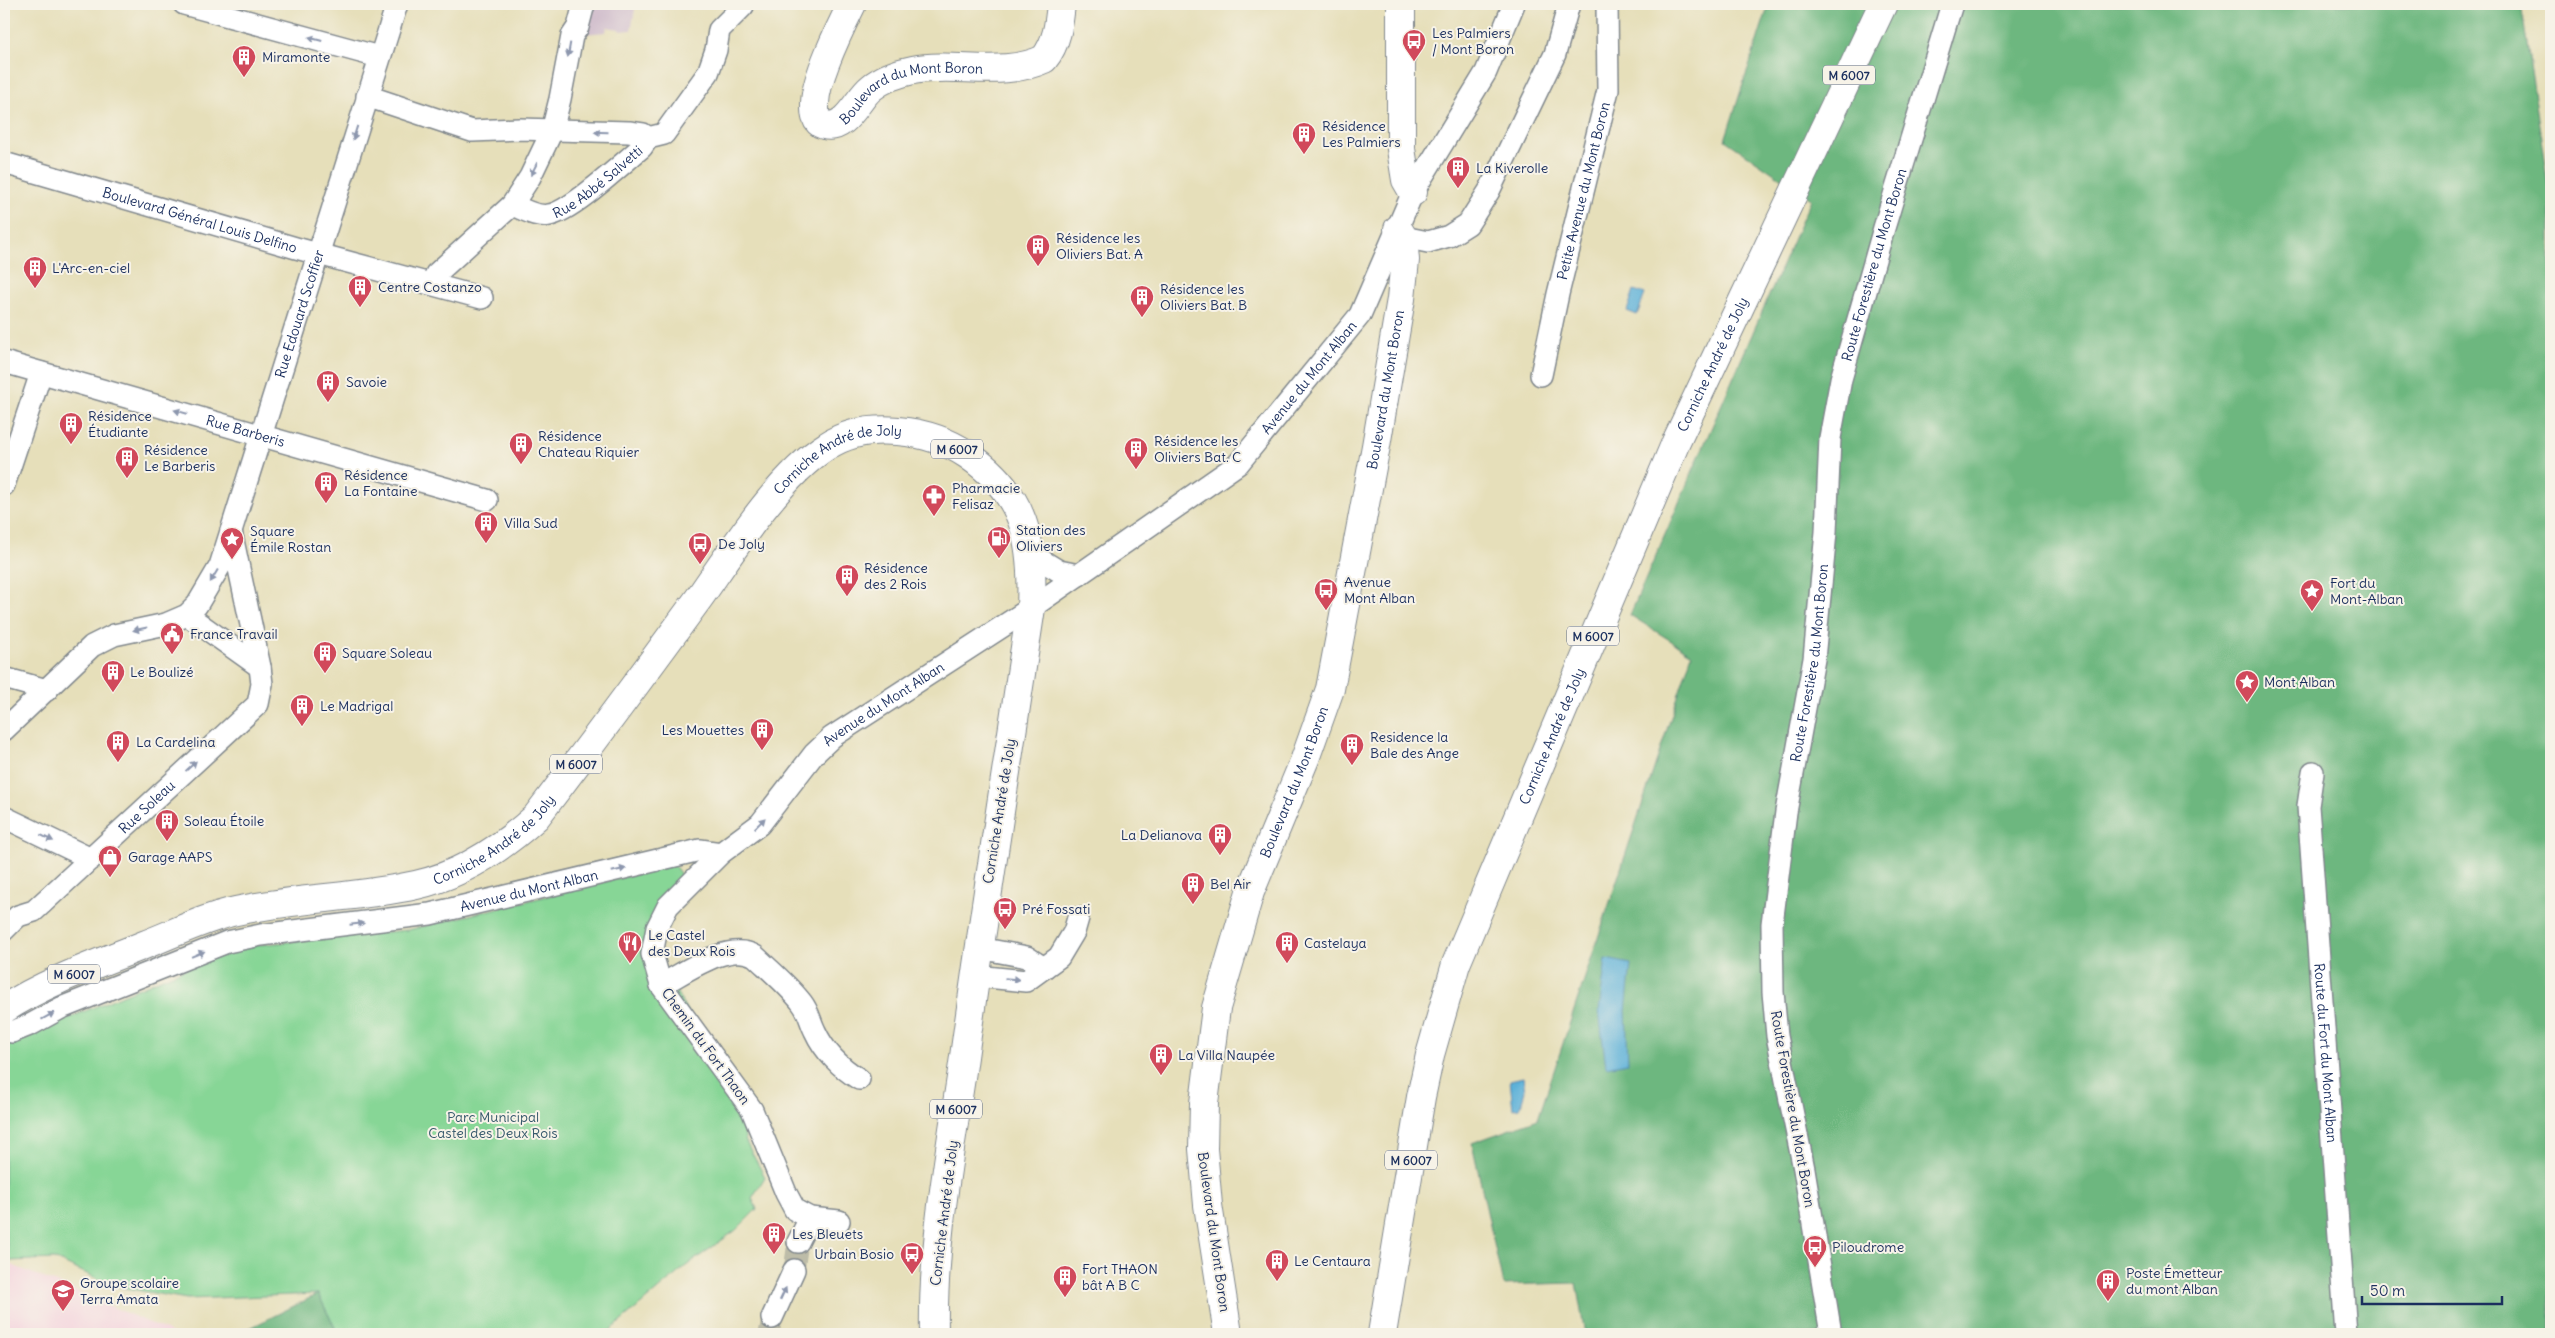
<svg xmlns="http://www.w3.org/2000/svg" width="2555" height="1338" font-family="Delius,sans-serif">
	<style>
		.built { fill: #f4cfdc }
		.industrial { fill: #d0bdcc }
		.green { fill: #87d696; stroke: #51827a }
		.forest { fill: #6db77f; stroke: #44736e }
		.water { fill: #5db1d8; stroke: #3c709b }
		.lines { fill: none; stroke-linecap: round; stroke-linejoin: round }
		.street-tunnel { stroke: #bdbca8; stroke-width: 21; stroke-dasharray: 21 11; stroke-linecap: butt }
		.street-casing { stroke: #80878c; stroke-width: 24 }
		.secondary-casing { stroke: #80878c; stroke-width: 30 }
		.primary-casing { stroke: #80878c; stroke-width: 30 }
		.street { stroke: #fff; stroke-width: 21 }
		.secondary { stroke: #fff; stroke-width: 28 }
		.primary { stroke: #fff; stroke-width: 28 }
		.oneway { fill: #8d97ae }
		.labels { text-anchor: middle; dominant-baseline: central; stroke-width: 4; stroke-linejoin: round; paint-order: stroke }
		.shield { fill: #f7f3e8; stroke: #5d6a87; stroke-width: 1 }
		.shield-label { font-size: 12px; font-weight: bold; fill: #1b2f5e }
		.poi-label { font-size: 14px; fill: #1b2f5e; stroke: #f7f3e8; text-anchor: start }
		.street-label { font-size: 14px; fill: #1b2f5e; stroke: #f7f3e8 }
		.park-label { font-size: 14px; fill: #36596c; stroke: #f7f3e8 }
	</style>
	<rect width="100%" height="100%" fill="#f7f3e8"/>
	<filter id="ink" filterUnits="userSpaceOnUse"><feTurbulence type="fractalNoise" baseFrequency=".02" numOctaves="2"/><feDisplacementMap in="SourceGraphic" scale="10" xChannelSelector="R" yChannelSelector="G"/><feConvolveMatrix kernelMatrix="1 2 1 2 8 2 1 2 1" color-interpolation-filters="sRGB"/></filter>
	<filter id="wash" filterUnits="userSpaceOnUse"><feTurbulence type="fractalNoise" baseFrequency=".0096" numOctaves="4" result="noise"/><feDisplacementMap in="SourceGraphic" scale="20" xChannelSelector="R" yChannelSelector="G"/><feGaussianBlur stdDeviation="1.12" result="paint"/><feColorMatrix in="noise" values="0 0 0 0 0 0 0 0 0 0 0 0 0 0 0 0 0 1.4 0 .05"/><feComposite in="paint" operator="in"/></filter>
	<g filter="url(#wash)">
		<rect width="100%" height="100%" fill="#e6dfba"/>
		<!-- built -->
		<path class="built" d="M 4,1262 L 71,1289 L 175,1334 L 4,1334 Z"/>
		<!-- industrial -->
		<path class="industrial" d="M 591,4 L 636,4 L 631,30 L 620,31 L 619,29 L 607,27 L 606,32 L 584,34 Z"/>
		<!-- green -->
		<path class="green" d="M 674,865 L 684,879 L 647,939 L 739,1105 L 746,1142 L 765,1177 L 752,1198 L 757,1209 L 736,1230 L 686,1266 L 606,1334 L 338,1334 L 318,1294 L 187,1299 L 114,1286 L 54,1259 L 9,1261 L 4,1222 L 4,1047 L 19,1039 L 213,957 L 256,945 L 408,930 Z"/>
		<!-- forest -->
		<g class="forest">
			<path d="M 1769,4 L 2521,4 L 2551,206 L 2551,1334 L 1585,1334 L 1576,1283 L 1503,1285 L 1472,1143 L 1538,1119 L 1692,654 L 1630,615 L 1811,199 L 1725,140 Z"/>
			<path d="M 318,1294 L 338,1334 L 238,1334 Z"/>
		</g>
		<!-- water -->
		<g class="water">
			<path d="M 1634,290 L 1645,294 L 1637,315 L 1627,311 Z"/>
			<path d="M 1606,959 L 1631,964 L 1626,1011 L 1628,1063 L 1606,1067 L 1599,1011 Z"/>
			<path d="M 1523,1077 L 1525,1091 L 1520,1108 L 1513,1109 L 1510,1080 Z"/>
		</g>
	</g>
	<g filter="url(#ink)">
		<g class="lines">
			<!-- street-tunnel -->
			<g class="street-tunnel">
				<path d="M 794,1270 L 798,1242"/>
				<path d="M 769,1334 L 772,1318"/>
			</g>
			<!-- street casing -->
			<g class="street-casing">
				<g id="street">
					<path d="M 184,4 L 379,57"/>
					<path d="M 367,96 L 472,131 L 519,129 L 629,132 L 643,134 L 648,138"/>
					<path id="s1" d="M 4,163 L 296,248 L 482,298"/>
					<path id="s2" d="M 512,205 C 523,209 537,218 549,215 C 571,212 623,163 642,147 L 648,138 L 664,134 L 708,73 L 716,50 L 719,30 L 743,6"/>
					<path d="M 1403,237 L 1428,242 L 1449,236 L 1468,224 L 1489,191 L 1555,54 L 1569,4"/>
					<path d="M 432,283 L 436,274 L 512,205 L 530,177 L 552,131 L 560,99 L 572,36 L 578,27 L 584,4"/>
					<path id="s3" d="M 4,362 L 487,500"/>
					<path id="s4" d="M 1541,375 L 1558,294 L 1608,90 L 1607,4"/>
					<path d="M 4,485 L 41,373"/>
					<path d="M 1031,554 L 1059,571 L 1079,575"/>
					<path d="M 187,615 L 260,667"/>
					<path d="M 4,678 L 47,690"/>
					<path id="s5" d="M 4,730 L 92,646 L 114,635 L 166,624 L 187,615 L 197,605 L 220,566 L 397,4"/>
					<path id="s6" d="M 2313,772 L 2308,806 L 2346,1334"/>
					<path d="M 4,817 L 91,859"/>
					<path id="s7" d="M 4,930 L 18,916 L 34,911 L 258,704 L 262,684 L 260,667 L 231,531"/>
					<path d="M 979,948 L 1027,957 L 1044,968"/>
					<path d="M 976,976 L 1026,981 L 1059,957 L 1074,932 L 1078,918"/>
					<path d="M 661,985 C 686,972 729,940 755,956 C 771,971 789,986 802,1003 C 809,1012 810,1021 815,1031 C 824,1051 841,1068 859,1079"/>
					<path id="s8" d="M 4,1028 L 12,1032 L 32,1024 L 61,1008 L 227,942 L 261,935 L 430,914 L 700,850 L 721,853"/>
					<path id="s9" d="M 839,1221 L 810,1218 L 795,1210 L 786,1193 L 752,1110 L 661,985 L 652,954 L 657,928 L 668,906 L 721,853 L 760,824 L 814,754 L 832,737 L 1031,608 L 1238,464 L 1360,315 L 1413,192 L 1486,72 L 1514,4"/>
					<path d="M 798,1242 L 810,1218"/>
					<path d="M 772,1318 L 794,1270"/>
					<path id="s10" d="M 1831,1334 L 1804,1169 L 1777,1036 L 1773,992 L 1772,924 L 1786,812 L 1814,659 L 1826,532 L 1830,438 L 1841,379 L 1884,228 L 1952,4"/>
				</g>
			</g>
			<!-- secondary casing -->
			<g class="secondary-casing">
				<g id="secondary">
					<path id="s11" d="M 852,4 C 840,28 816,76 815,103 C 815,111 814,122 824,125 C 846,131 857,99 871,88 C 883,78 898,73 913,70 C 956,62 1003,78 1044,59 C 1057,43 1059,24 1061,4"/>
					<path d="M 1401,4 L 1401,149 L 1406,180 L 1413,192"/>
					<path id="s12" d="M 1228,1334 L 1208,1205 L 1203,1149 L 1204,1103 L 1216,1008 L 1250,892 L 1305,759 L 1330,689 L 1376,446 L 1401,299 L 1405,260 L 1403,237 L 1398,229"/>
				</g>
			</g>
			<!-- primary casing -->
			<g class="primary-casing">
				<g id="primary">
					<path id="s13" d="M 4,1009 C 47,981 97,964 144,945 C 175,933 204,918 236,911 C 295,898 357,898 416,885 C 461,875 503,847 536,817 C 591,745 645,672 699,598 C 732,551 779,476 827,446 C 866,420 930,429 968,455 C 1026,495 1034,542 1031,608 C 1008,760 984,912 963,1064 C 950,1153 932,1244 934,1334"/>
					<path id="s14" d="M 1382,1334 L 1421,1097 L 1430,1055 L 1456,964 L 1676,442 L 1883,4"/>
				</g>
			</g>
			<!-- street -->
			<use href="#street" class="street"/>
			<!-- secondary -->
			<use href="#secondary" class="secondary"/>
			<!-- primary -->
			<use href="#primary" class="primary"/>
		</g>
		<!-- one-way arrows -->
		<defs><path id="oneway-solid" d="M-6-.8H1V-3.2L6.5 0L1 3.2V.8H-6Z" transform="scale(1.25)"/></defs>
		<g class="oneway">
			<use href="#oneway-solid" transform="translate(315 39) rotate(-165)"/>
			<use href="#oneway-solid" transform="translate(569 50) rotate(100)"/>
			<use href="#oneway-solid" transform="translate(601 132) rotate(-179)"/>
			<use href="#oneway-solid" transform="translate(355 133) rotate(108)"/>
			<use href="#oneway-solid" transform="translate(534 169) rotate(117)"/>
			<use href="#oneway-solid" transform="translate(181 412) rotate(-164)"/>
			<use href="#oneway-solid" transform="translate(214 576) rotate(121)"/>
			<use href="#oneway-solid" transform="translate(140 629) rotate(168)"/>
			<use href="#oneway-solid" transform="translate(191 766) rotate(-43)"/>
			<use href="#oneway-solid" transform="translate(760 823) rotate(-45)"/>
			<use href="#oneway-solid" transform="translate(47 838) rotate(26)"/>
			<use href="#oneway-solid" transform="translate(619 870) rotate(-13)"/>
			<use href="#oneway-solid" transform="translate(357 924) rotate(-6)"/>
			<use href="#oneway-solid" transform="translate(198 954) rotate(-22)"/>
			<use href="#oneway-solid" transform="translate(1012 979) rotate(5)"/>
			<use href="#oneway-solid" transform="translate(48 1016) rotate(-29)"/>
			<use href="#oneway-solid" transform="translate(783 1294) rotate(-65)"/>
		</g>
	</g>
	<!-- icons -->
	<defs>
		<g id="bus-pin" transform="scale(1.25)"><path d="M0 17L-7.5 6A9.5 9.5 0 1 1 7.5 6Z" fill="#d1495b" stroke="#f7f3e8"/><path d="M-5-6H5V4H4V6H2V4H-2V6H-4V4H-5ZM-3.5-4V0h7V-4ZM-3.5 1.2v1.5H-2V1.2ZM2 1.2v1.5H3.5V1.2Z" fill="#fff"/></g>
		<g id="building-pin" transform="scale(1.25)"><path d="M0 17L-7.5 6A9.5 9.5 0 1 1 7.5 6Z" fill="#d1495b" stroke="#f7f3e8"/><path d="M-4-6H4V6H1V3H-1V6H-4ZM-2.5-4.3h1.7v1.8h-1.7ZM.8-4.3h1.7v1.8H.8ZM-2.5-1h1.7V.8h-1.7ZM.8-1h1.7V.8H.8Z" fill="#fff"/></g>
		<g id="pharmacy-pin" transform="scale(1.25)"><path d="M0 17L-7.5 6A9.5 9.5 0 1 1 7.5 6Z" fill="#d1495b" stroke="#f7f3e8"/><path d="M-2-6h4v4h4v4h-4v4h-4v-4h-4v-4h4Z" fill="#fff"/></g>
		<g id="fuel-pin" transform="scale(1.25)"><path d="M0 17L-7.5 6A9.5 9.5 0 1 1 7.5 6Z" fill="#d1495b" stroke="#f7f3e8"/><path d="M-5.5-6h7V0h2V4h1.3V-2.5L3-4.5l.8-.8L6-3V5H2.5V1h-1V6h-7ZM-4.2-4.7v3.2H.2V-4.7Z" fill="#fff"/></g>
		<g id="sight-pin" transform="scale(1.25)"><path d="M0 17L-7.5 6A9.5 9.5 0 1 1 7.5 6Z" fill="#d1495b" stroke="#f7f3e8"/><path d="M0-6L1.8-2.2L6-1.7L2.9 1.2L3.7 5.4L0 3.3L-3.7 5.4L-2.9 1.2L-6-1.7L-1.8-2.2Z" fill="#fff"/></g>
		<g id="civic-pin" transform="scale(1.25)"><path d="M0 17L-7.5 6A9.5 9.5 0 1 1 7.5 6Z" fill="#d1495b" stroke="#f7f3e8"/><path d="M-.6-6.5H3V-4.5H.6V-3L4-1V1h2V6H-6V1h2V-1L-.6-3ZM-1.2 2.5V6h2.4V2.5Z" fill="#fff"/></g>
		<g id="shop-pin" transform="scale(1.25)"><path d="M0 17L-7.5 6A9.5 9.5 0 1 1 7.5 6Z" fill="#d1495b" stroke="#f7f3e8"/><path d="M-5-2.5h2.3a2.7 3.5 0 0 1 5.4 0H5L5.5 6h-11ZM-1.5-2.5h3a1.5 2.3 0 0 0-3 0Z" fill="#fff"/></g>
		<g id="restaurant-pin" transform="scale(1.25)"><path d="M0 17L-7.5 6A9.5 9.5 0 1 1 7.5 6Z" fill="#d1495b" stroke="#f7f3e8"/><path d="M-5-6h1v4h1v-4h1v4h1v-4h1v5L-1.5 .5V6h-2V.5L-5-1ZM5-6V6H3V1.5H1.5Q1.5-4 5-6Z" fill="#fff"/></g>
		<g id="school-pin" transform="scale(1.25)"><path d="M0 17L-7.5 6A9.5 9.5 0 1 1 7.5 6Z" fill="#d1495b" stroke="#f7f3e8"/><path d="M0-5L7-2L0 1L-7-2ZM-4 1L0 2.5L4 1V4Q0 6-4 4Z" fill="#fff"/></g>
	</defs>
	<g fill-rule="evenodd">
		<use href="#bus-pin" x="1414" y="41"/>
		<use href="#building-pin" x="244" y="57"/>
		<use href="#building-pin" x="1304" y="134"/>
		<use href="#building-pin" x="1458" y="168"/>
		<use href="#building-pin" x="1038" y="246"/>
		<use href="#building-pin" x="35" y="268"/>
		<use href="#building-pin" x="360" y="287"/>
		<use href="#building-pin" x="1142" y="297"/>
		<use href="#building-pin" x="328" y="382"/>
		<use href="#building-pin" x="71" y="424"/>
		<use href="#building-pin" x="521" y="444"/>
		<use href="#building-pin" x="1136" y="449"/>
		<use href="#building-pin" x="127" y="458"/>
		<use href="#building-pin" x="326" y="483"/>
		<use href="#pharmacy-pin" x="934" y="496"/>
		<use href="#building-pin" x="486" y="523"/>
		<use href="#fuel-pin" x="999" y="538"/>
		<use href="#sight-pin" x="232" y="539"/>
		<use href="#bus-pin" x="700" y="544"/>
		<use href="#building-pin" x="847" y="576"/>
		<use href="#bus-pin" x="1326" y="590"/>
		<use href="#sight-pin" x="2312" y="591"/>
		<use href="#civic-pin" x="172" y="634"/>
		<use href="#building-pin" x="325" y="653"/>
		<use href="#building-pin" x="113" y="672"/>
		<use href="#sight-pin" x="2247" y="682"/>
		<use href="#building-pin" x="302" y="706"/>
		<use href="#building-pin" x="762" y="730"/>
		<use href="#building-pin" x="118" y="742"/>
		<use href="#building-pin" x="1352" y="745"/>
		<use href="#building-pin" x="167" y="821"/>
		<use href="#building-pin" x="1220" y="835"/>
		<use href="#shop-pin" x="110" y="857"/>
		<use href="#building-pin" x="1193" y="884"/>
		<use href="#bus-pin" x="1005" y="909"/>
		<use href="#restaurant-pin" x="630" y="943"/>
		<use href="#building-pin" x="1287" y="943"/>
		<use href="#building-pin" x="1161" y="1055"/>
		<use href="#building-pin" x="774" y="1234"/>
		<use href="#bus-pin" x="1815" y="1247"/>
		<use href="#bus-pin" x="912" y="1254"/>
		<use href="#building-pin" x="1277" y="1261"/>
		<use href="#building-pin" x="1065" y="1277"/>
		<use href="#building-pin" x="2108" y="1281"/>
		<use href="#school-pin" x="63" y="1291"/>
	</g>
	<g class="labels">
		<!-- shield labels -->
		<g class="shield">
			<rect x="1823" y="65.5" width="52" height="19" rx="4"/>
			<rect x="931" y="439.5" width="52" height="19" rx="4"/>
			<rect x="1567" y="626.5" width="52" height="19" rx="4"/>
			<rect x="550" y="754.5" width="52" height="19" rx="4"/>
			<rect x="48" y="964.5" width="52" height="19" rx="4"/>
			<rect x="930" y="1099.5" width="52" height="19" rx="4"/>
			<rect x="1385" y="1150.5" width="52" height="19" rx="4"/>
		</g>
		<g class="shield-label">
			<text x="1849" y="75">M 6007</text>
			<text x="957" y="449">M 6007</text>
			<text x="1593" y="636">M 6007</text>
			<text x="576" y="764">M 6007</text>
			<text x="74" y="974">M 6007</text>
			<text x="956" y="1109">M 6007</text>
			<text x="1411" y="1160">M 6007</text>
		</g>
		<!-- poi labels -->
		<g class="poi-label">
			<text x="1432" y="33">Les Palmiers<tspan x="1432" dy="16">/ Mont Boron</tspan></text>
			<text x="262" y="57">Miramonte</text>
			<text x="1322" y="126">Résidence<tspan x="1322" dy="16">Les Palmiers</tspan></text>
			<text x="1476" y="168">La Kiverolle</text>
			<text x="1056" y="238">Résidence les<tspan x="1056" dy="16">Oliviers Bat. A</tspan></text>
			<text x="52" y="268">L'Arc-en-ciel</text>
			<text x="378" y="287">Centre Costanzo</text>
			<text x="1160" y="289">Résidence les<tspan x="1160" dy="16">Oliviers Bat. B</tspan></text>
			<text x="346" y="382">Savoie</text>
			<text x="88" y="416">Résidence<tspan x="88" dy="16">Étudiante</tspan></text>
			<text x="538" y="436">Résidence<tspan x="538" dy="16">Chateau Riquier</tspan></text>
			<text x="1154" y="441">Résidence les<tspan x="1154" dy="16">Oliviers Bat. C</tspan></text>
			<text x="144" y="450">Résidence<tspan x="144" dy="16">Le Barberis</tspan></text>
			<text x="344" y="475">Résidence<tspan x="344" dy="16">La Fontaine</tspan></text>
			<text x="952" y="488">Pharmacie<tspan x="952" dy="16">Felisaz</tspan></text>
			<text x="504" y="523">Villa Sud</text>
			<text x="1016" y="530">Station des<tspan x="1016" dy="16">Oliviers</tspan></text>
			<text x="250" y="531">Square<tspan x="250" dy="16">Émile Rostan</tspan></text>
			<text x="718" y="544">De Joly</text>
			<text x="864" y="568">Résidence<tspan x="864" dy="16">des 2 Rois</tspan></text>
			<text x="1344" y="582">Avenue<tspan x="1344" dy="16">Mont Alban</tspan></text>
			<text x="2330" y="583">Fort du<tspan x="2330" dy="16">Mont-Alban</tspan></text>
			<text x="190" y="634">France Travail</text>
			<text x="342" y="653">Square Soleau</text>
			<text x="130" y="672">Le Boulizé</text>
			<text x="2264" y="682">Mont Alban</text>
			<text x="320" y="706">Le Madrigal</text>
			<text x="744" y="730" text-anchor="end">Les Mouettes</text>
			<text x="1370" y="737">Residence la<tspan x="1370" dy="16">Bale des Ange</tspan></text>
			<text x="136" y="742">La Cardelina</text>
			<text x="184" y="821">Soleau Étoile</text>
			<text x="1202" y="835" text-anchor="end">La Delianova</text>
			<text x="128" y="857">Garage AAPS</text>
			<text x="1210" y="884">Bel Air</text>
			<text x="1022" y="909">Pré Fossati</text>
			<text x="648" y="935">Le Castel<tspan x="648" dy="16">des Deux Rois</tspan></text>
			<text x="1304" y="943">Castelaya</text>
			<text x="1178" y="1055">La Villa Naupée</text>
			<text x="792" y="1234">Les Bleuets</text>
			<text x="1832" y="1247">Piloudrome</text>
			<text x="894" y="1254" text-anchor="end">Urbain Bosio</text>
			<text x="1294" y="1261">Le Centaura</text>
			<text x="1082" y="1269">Fort THAON<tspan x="1082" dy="16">bât A B C</tspan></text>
			<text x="2126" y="1273">Poste Émetteur<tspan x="2126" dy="16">du mont Alban</tspan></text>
			<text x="80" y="1283">Groupe scolaire<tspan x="80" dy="16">Terra Amata</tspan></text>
		</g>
		<!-- street labels -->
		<g class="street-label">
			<text stroke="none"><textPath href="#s11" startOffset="231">Boulevard du Mont Boron</textPath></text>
			<text stroke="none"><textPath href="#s2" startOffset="98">Rue Abbé Salvetti</textPath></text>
			<text stroke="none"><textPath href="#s4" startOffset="189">Petite Avenue du Mont Boron</textPath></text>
			<text stroke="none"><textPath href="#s1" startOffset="204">Boulevard Général Louis Delfino</textPath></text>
			<text stroke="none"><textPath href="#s10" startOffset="1084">Route Forestière du Mont Boron</textPath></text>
			<text stroke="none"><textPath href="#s5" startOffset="546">Rue Edouard Scoffier</textPath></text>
			<text stroke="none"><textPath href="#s14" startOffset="1030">Corniche André de Joly</textPath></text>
			<text stroke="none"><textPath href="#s9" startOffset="1231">Avenue du Mont Alban</textPath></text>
			<text stroke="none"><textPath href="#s12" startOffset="972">Boulevard du Mont Boron</textPath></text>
			<text stroke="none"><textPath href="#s3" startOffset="251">Rue Barberis</textPath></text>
			<text stroke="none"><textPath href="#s13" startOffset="1051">Corniche André de Joly</textPath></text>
			<text stroke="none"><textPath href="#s10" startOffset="679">Route Forestière du Mont Boron</textPath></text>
			<text stroke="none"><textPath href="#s9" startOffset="691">Avenue du Mont Alban</textPath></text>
			<text stroke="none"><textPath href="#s14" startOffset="625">Corniche André de Joly</textPath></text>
			<text stroke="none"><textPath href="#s12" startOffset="568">Boulevard du Mont Boron</textPath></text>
			<text stroke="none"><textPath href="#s7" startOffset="190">Rue Soleau</textPath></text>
			<text transform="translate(999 811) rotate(-81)">Corniche André de Joly</text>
			<text stroke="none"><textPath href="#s13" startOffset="526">Corniche André de Joly</textPath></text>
			<text stroke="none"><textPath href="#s8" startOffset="549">Avenue du Mont Alban</textPath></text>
			<text transform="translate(706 1046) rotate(54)">Chemin du Fort Thaon</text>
			<text stroke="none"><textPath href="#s6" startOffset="282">Route du Fort du Mont Alban</textPath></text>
			<text transform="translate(1793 1109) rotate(80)">Route Forestière du Mont Boron</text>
			<text transform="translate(944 1213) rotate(-83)">Corniche André de Joly</text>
			<text transform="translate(1214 1232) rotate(82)">Boulevard du Mont Boron</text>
		</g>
		<!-- park labels -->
		<g class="park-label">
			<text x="493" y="1117">Parc Municipal<tspan x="493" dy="16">Castel des Deux Rois</tspan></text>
		</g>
	</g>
	<!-- margin -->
	<rect width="2555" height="1338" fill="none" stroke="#f7f3e8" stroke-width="20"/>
	<!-- scale -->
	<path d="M2362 1296v8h140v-8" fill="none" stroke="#1b2f5e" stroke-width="2.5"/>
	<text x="2370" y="1296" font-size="15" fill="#1b2f5e" stroke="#f7f3e8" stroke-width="4" paint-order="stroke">50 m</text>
</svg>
